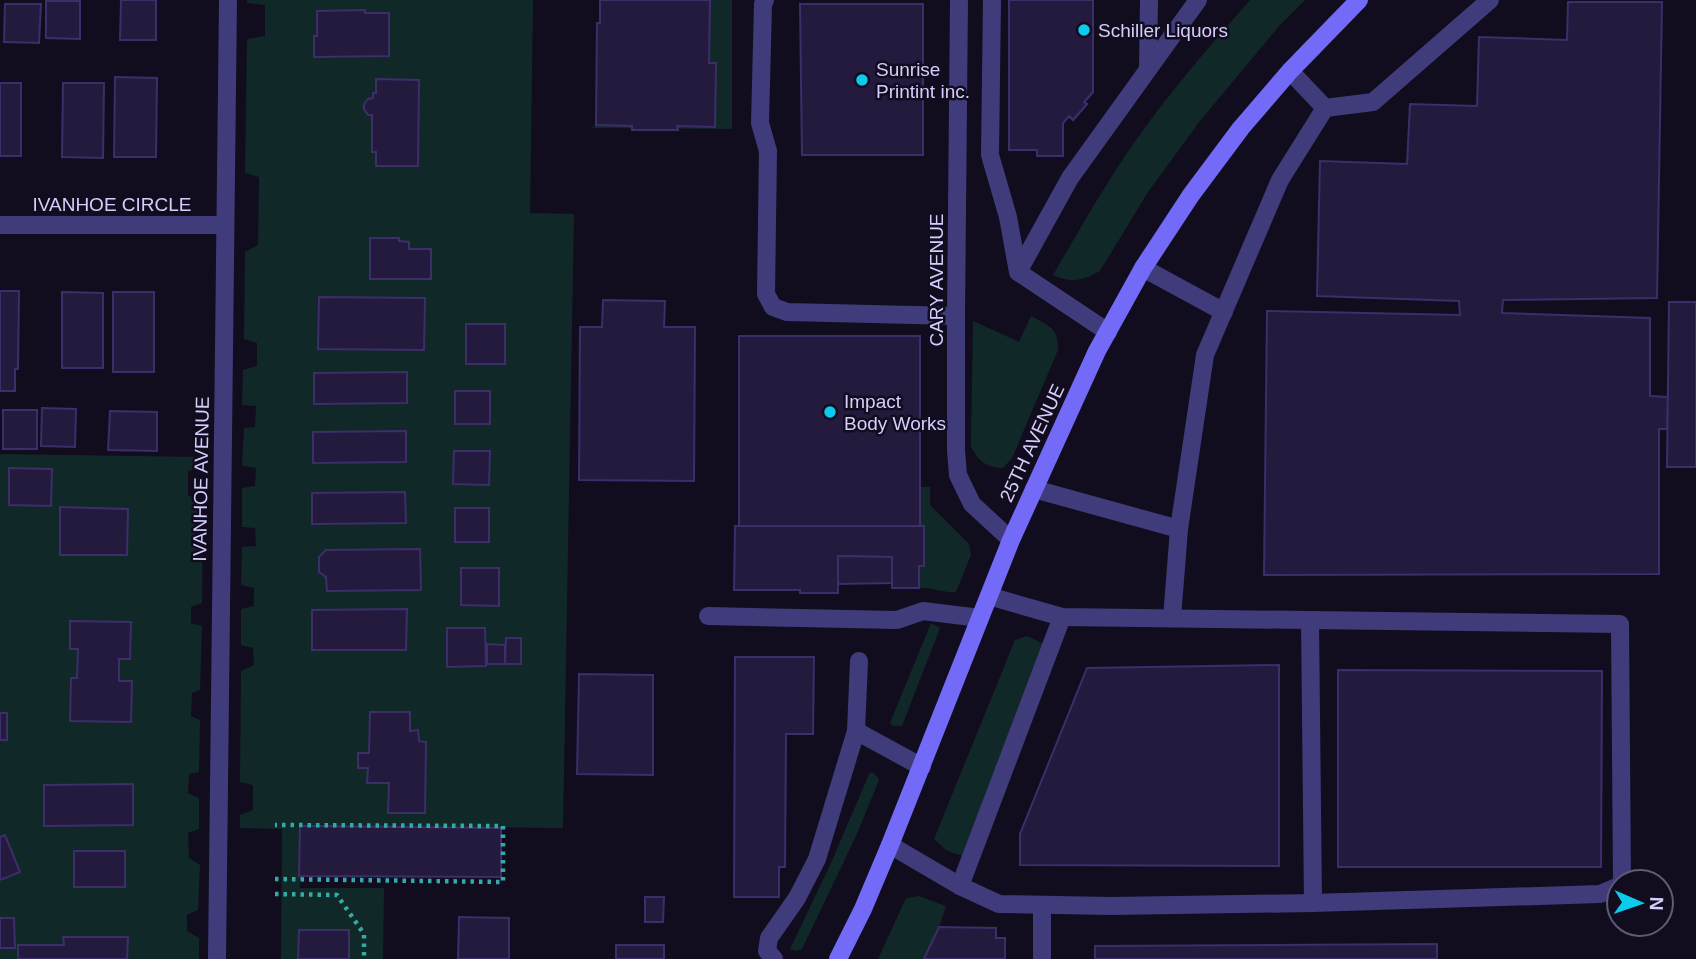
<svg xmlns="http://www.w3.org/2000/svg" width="1696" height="959" font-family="Helvetica,sans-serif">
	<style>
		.green { fill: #112828 }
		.building { fill: #231a3e; stroke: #3c2e69; stroke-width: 2 }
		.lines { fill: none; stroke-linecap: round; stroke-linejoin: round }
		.path { stroke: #34aaa8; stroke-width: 4.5; stroke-dasharray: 3.5 5; stroke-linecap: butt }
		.lane { stroke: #403b7b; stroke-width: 18 }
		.street { stroke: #403b7b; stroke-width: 18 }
		.secondary { stroke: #736af7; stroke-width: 18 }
		.poi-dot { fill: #0ccae9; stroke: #110d1e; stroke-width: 2.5 }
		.labels { text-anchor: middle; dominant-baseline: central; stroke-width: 5; stroke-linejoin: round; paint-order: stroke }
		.poi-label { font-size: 19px; fill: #d5cdfc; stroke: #110d1e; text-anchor: start }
		.street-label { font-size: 19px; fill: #d5cdfc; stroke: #110d1e }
	</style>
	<rect width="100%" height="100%" fill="#110d1e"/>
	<!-- green -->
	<g class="green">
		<path d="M 247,0 L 533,0 L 530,213 L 574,214 L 563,828 L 300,826 L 300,888 L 384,888 L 383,959 L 281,959 L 282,829 L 240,828 L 240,815 L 253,810 L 253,785 L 240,782 L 241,671 L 254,665 L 253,648 L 241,645 L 241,609 L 254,606 L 254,588 L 241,585 L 242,547 L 256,546 L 255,528 L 242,527 L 242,488 L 255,486 L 256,468 L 242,466 L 244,428 L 255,427 L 256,406 L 242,405 L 243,370 L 257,366 L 257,343 L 244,339 L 245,252 L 258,245 L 259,177 L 245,173 L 247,39 L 265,36 L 265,5 L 247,3 Z"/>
		<path d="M 602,0 L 732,0 L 732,129 L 592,128 L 596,125 Z"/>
		<path d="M 1250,0 L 1305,0 L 1280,25 L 1200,121 L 1148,192 L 1100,271 C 1083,281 1071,283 1053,275 C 1073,241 1092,207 1114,173 C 1153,111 1202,55 1250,0 Z"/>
		<path d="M 1031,316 C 1049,326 1059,328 1058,350 L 1012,458 L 1003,468 C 986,468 977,460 971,446 L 973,321 L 1019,342 Z"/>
		<path d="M 0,454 L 203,457 L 202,468 L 188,471 L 188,495 L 203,502 L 202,603 L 191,607 L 191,623 L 202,626 L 200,690 L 192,693 L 191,716 L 200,720 L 199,772 L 189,774 L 188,793 L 199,798 L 199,829 L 188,833 L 189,858 L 200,865 L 198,910 L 187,915 L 187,931 L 199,938 L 199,959 L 0,959 Z"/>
		<path d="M 920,487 L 930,487 L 930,505 L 969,544 L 971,555 L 956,592 C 942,593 934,587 919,588 L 919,566 L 924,565 L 924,527 L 920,526 Z"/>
		<path d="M 931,623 L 940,628 L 902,726 L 893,726 L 890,723 Z"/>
		<path d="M 1027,636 L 1044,644 L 962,856 L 946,850 L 934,839 L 1015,640 Z"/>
		<path d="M 870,772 L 875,774 L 879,780 L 856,836 L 802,949 L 796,951 L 790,949 L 831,863 Z"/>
		<path d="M 919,896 L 946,906 L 939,927 L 924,959 L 878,959 L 906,898 Z"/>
	</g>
	<!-- building -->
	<g class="building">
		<path d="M 121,0 L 156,0 L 156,40 L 120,40 Z"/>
		<path d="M 600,0 L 710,0 L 709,63 L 716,63 L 715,127 L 677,126 L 678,130 L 632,130 L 632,126 L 596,125 L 597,23 L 600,23 Z"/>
		<path d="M 1009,0 L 1093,0 L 1093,92 L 1084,102 L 1087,104 L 1073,120 L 1069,116 L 1063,123 L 1063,156 L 1037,156 L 1037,150 L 1009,150 Z"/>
		<path d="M 1009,0 L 1093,0 L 1093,92 L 1084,102 L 1087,104 L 1073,120 L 1069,116 L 1063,123 L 1063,156 L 1037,156 L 1037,150 L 1009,150 Z"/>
		<path d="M 46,1 L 80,1 L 80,39 L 46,38 Z"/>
		<path d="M 1568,2 L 1662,2 L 1657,298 L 1503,300 L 1502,313 L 1650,318 L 1650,396 L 1668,397 L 1667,429 L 1659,429 L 1659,574 L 1264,575 L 1267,311 L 1460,315 L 1459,301 L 1317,296 L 1320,161 L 1407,164 L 1410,104 L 1477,106 L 1479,37 L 1567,40 Z"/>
		<path d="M 5,4 L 41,4 L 39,43 L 4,42 Z"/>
		<path d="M 800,4 L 923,4 L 923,155 L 802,155 Z"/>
		<path d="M 365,10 L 365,13 L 389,13 L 389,56 L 314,57 L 314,36 L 317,36 L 317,11 Z"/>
		<path d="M 115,77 L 157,78 L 156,157 L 114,157 Z"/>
		<path d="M 376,79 L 419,80 L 418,166 L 376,166 L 376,152 L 372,152 L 372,115 L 368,115 L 364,109 L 364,104 L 368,99 L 373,98 L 373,93 L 376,93 Z"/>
		<rect x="0" y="83" width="21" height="73"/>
		<path d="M 63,83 L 104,83 L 103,158 L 62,157 Z"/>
		<path d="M 370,238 L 399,238 L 399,241 L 409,242 L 409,249 L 431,249 L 431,279 L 370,279 Z"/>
		<path d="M 0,291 L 19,291 L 18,369 L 15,369 L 15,391 L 0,391 Z"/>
		<path d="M 62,292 L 103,293 L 103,368 L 62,368 Z"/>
		<rect x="113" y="292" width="41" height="80"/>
		<path d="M 319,297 L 425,298 L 424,350 L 318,349 Z"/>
		<path d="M 603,300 L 665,301 L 664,327 L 695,327 L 694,481 L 579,480 L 580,327 L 602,327 Z"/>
		<path d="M 1669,302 L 1696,302 L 1696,467 L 1667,467 Z"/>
		<rect x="466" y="324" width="39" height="40"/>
		<rect x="739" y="336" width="181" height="190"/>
		<path d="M 407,372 L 407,403 L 314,404 L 314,373 Z"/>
		<rect x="455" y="391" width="35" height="33"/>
		<path d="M 42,408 L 76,409 L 75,447 L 41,446 Z"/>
		<rect x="3" y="410" width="34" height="39"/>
		<path d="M 110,411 L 157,412 L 157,451 L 108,450 Z"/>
		<path d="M 406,431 L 406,462 L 313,463 L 313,432 Z"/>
		<path d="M 454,451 L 490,451 L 489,485 L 453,484 Z"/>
		<path d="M 9,468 L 52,469 L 51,506 L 9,505 Z"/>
		<path d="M 405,492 L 406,523 L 312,524 L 312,493 Z"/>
		<path d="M 60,507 L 128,509 L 127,555 L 60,555 Z"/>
		<rect x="455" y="508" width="34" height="34"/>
		<path d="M 735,526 L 924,526 L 924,566 L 919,566 L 919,588 L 892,588 L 892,557 L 838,556 L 838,593 L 800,593 L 800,590 L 734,590 Z"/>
		<path d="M 420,549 L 421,590 L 327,591 L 326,577 L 319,572 L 319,557 L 326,550 Z"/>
		<path d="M 838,556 L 892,557 L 892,583 L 838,584 Z"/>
		<path d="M 461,568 L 499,568 L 499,606 L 461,605 Z"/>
		<path d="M 407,609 L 406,650 L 312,650 L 312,610 Z"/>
		<path d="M 70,621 L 131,622 L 130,659 L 119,659 L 119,681 L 132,681 L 131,722 L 70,721 L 71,678 L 77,678 L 78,649 L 70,649 Z"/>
		<path d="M 447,628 L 485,628 L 486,666 L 447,667 Z"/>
		<path d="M 506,638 L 521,638 L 521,664 L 505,664 Z"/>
		<path d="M 487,644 L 505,645 L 505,664 L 487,664 Z"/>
		<path d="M 735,657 L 814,657 L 813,734 L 786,734 L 785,867 L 779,867 L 779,897 L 734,897 Z"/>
		<path d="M 1279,665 L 1279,866 L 1020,865 L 1020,834 L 1087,668 Z"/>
		<path d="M 1338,670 L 1602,671 L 1601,867 L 1338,867 Z"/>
		<path d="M 579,674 L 653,675 L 653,775 L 577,774 Z"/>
		<path d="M 370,712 L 410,712 L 410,731 L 418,730 L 419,741 L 426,742 L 425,813 L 388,813 L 389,783 L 367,783 L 368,768 L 358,768 L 358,753 L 369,753 Z"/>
		<rect x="0" y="713" width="7" height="27"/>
		<path d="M 133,784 L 133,825 L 44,826 L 44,785 Z"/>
		<path d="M 300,826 L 501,828 L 501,877 L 299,876 Z"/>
		<path d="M 5,835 L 20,872 L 0,880 L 0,837 Z"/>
		<rect x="74" y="851" width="51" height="36"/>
		<path d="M 645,897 L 664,897 L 663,922 L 645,922 Z"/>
		<path d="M 459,917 L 509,918 L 509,959 L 458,959 Z"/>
		<path d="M 0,918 L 14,918 L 15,948 L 0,948 Z"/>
		<path d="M 939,927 L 996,928 L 996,938 L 1005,938 L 1005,959 L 924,959 Z"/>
		<path d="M 299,930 L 349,930 L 349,959 L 298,959 Z"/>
		<path d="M 63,937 L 128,937 L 127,959 L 18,959 L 18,945 L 64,945 Z"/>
		<path d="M 1437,944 L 1437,959 L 1095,959 L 1095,946 Z"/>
		<rect x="616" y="945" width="48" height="14"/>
	</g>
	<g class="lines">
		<!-- path -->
		<g class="path">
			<path d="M 275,879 L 503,882 L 503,826 L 275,825"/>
			<path d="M 275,894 L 337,895 L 364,934 L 364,959"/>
		</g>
		<!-- lane -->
		<g class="lane">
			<path d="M 765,0 L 763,4 L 760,123 L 768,151 L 766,294 L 773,307 L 787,312 L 956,316"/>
			<path d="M 992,0 L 990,155 L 1008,217 L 1018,272"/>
			<path d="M 1148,68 L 1149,0"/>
			<path d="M 1325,108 L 1373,102 L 1490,0"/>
			<path d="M 1143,268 L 1224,312"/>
			<path d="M 1108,332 L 1018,272 L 1070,178 L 1198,0"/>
			<path d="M 1034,489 L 1179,529 L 1172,618"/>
			<path d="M 1179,529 L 1205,355 L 1280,180 L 1325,108 L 1290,71"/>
			<path d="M 989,596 L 1062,617 L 1620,624 L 1622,882"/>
			<path d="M 708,616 L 897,620 L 923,611 L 980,618"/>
			<path d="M 856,731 L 859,661"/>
			<path d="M 890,845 L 960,886 L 999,904 L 1111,906 L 1313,903 L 1310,620"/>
			<path d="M 960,886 L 1062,617"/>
			<path d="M 1313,903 L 1600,894 L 1619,886"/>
			<path d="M 1042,905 L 1042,959"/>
			<path d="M 774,959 L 767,951 L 769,938 L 797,898 L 817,859 L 856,731 L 922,767"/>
		</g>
		<!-- street -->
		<g class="street">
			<path d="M 959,0 L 956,316 L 956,450 L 958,475 L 972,504 L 1011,540"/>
			<path d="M 0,225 L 225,225"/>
			<path d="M 217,959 L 228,0"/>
		</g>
		<!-- secondary -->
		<path class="secondary" d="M 838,959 L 863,909 L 890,845 L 1011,540 L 1097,351 L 1143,268 L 1191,195 L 1241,128 L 1290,71 L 1359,0"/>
	</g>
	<!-- markers -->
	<g class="poi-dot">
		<circle cx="1084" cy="30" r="7"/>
		<circle cx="862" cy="80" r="7"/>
		<circle cx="830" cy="412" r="7"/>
	</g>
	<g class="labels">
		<!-- poi labels -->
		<g class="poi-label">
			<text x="1098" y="30">Schiller Liquors</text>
			<text x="876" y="69">Sunrise<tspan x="876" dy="22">Printint inc.</tspan></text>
			<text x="844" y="401">Impact<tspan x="844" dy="22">Body Works</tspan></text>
		</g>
		<!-- street labels -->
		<g class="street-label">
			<text x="112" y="204">IVANHOE CIRCLE</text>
			<text transform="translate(936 280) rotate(-90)">CARY AVENUE</text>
			<text transform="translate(1032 443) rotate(-65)">25TH AVENUE</text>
			<text transform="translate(201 479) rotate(-89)">IVANHOE AVENUE</text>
		</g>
	</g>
	<!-- north arrow -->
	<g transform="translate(1640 903) rotate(92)"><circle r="33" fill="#110d1e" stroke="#5f5a77" stroke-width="2"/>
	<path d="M0-5L12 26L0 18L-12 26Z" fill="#0ccae9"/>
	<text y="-10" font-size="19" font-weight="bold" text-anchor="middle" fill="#d5cdfc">N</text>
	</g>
</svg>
